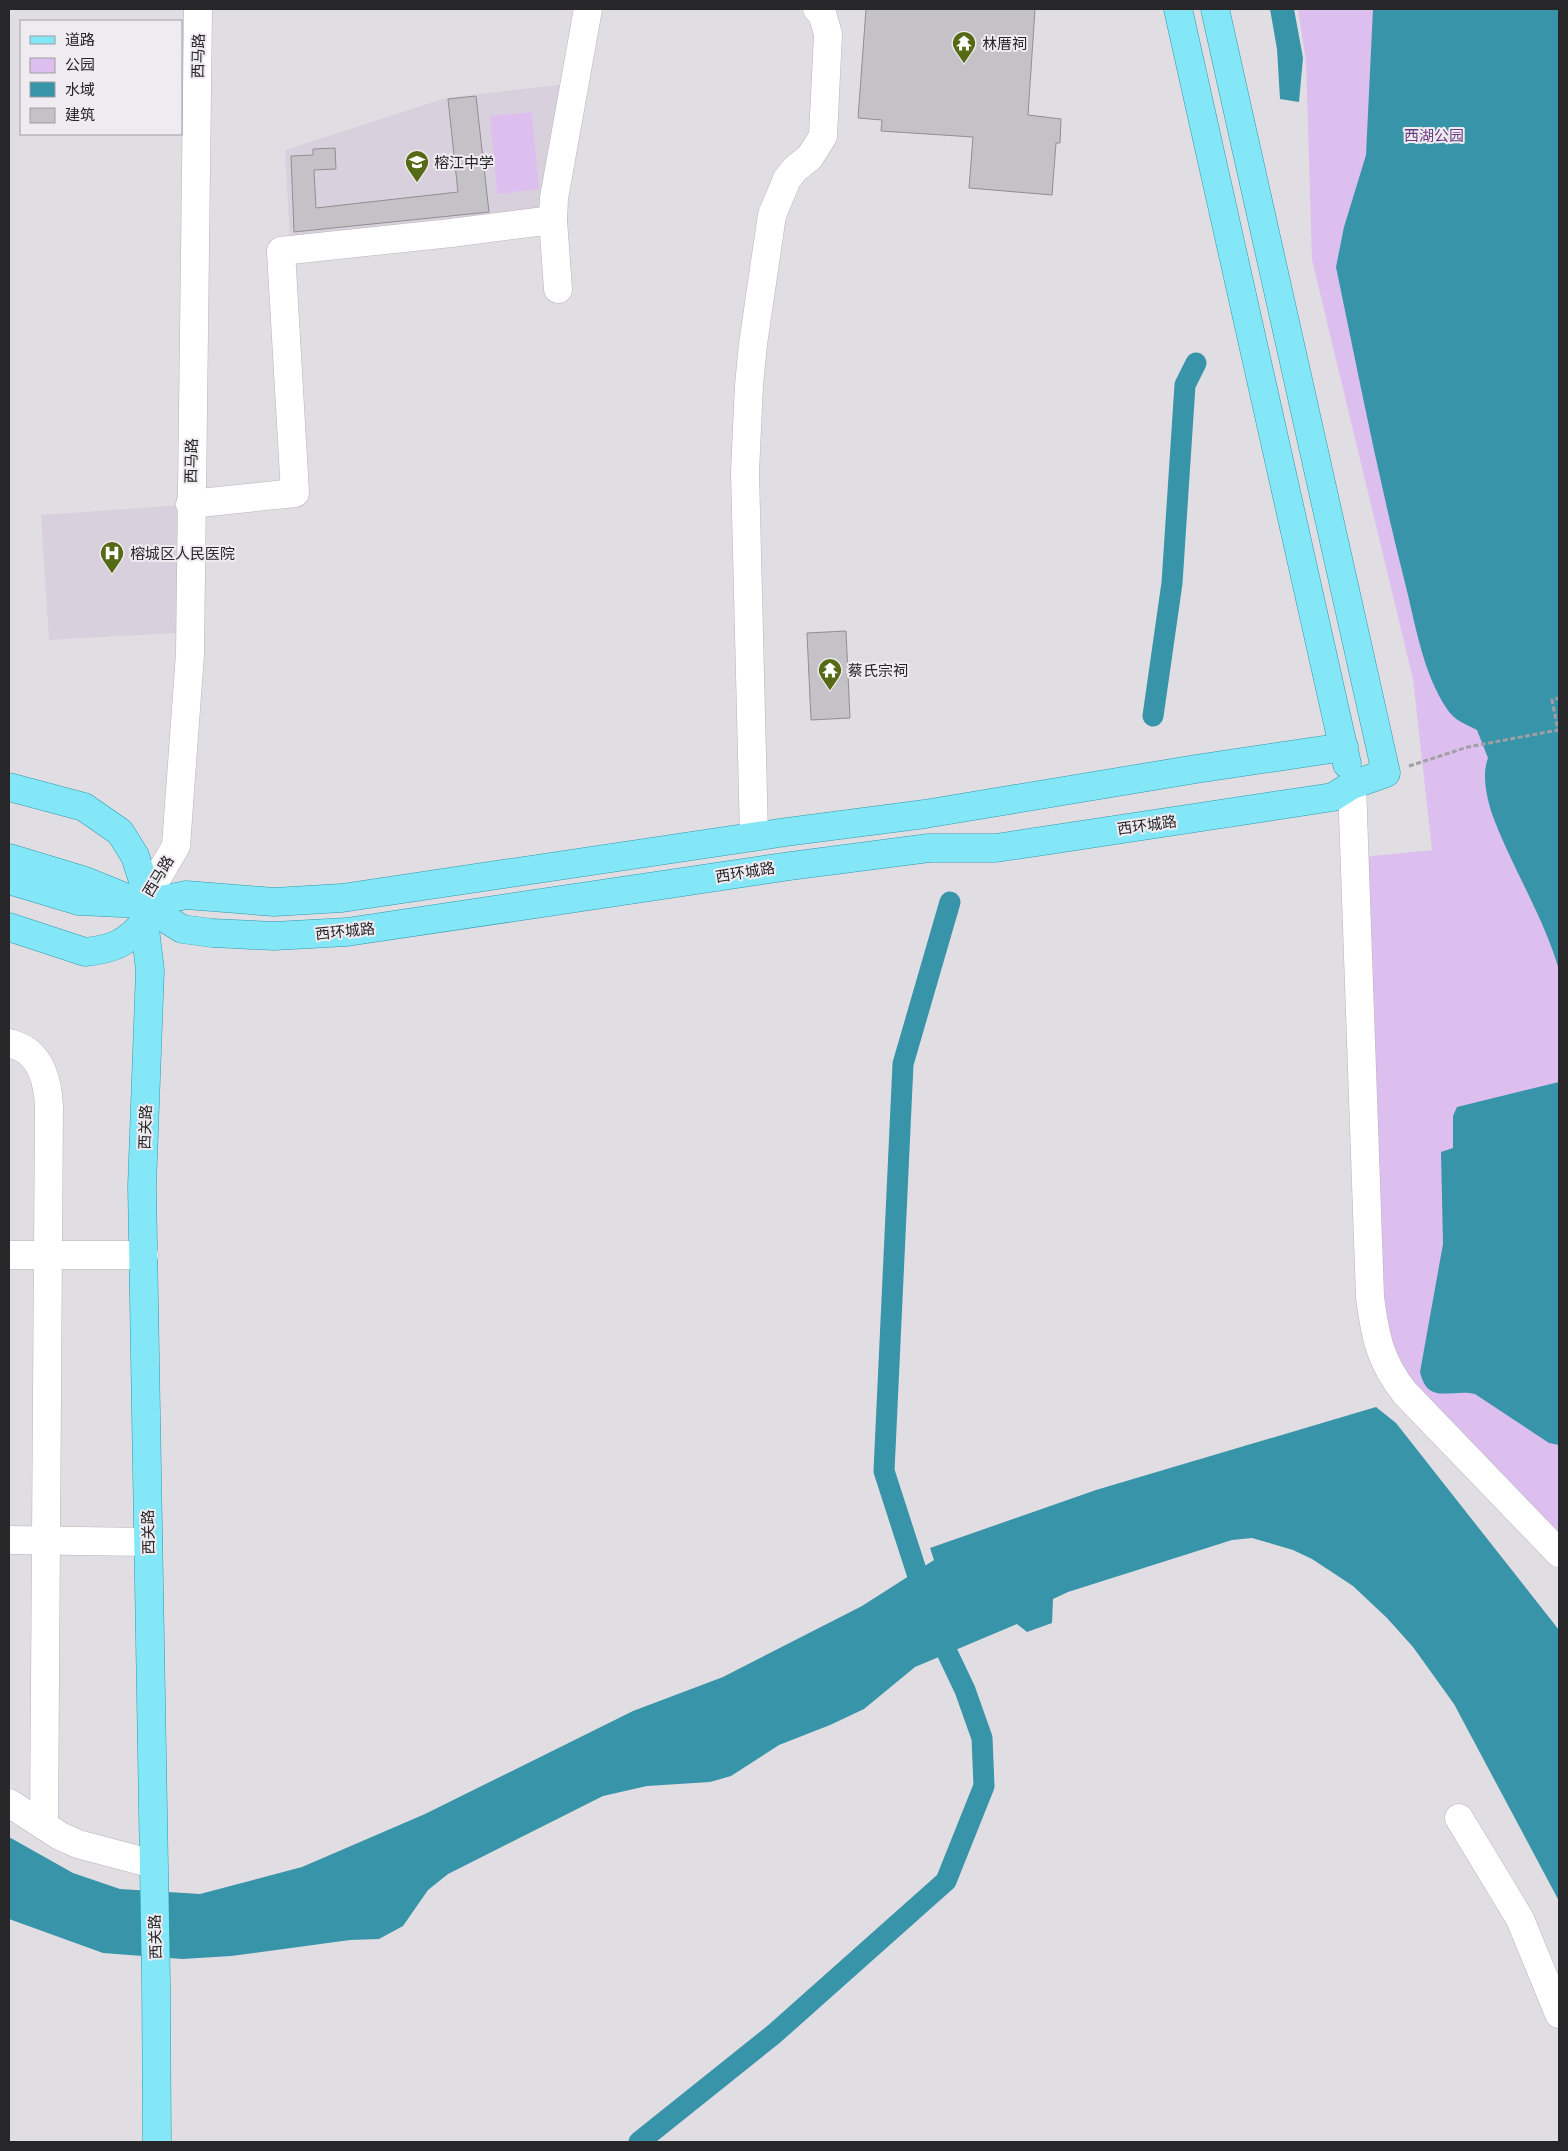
<svg xmlns="http://www.w3.org/2000/svg" width="1568" height="2151" font-family="'PT Sans Narrow','Noto Sans SC',sans-serif">
	<style>
		.built { fill: #d8d1dd }
		.green { fill: #ddbfef }
		.water { fill: #3894a9 }
		.lines { fill: none; stroke-linecap: round; stroke-linejoin: round }
		.canal { stroke: #3894a9; stroke-width: 21 }
		.building { fill: #c5c2c7; stroke: #918e92 }
		.minor-casing { stroke: #b7b4b9; stroke-width: 29 }
		.major-casing { stroke: #2e99ad; stroke-width: 29 }
		.path { stroke: #a19fa3; stroke-width: 3; stroke-dasharray: 5 2.5; stroke-linecap: butt }
		.minor { stroke: #fff; stroke-width: 28 }
		.major { stroke: #84e7f8; stroke-width: 28 }
		.labels { text-anchor: middle; dominant-baseline: central; stroke-width: 4; stroke-linejoin: round; paint-order: stroke }
		.poi-label { font-size: 15px; fill: #272628; stroke: #efecf1; text-anchor: start }
		.street-label { font-size: 15px; fill: #272628; stroke: #efecf1 }
		.park-label { font-size: 15px; fill: #6a3d83; stroke: #efecf1 }
	</style>
	<rect width="100%" height="100%" fill="#e1dee3"/>
	<!-- built -->
	<g class="built">
		<path d="M 566,84 L 540,217 L 290,240 L 285,150 L 446,98 Z"/>
		<path d="M 181,505 L 177,633 L 49,640 L 41,515 Z"/>
	</g>
	<!-- green -->
	<g class="green">
		<path d="M 1298,9 L 1559,9 L 1559,1543 L 1394,1370 L 1375,1303 L 1363,857 L 1432,850 L 1413,679 L 1312,260 L 1306,61 Z"/>
		<path d="M 532,112 L 539,189 L 497,194 L 490,116 Z"/>
	</g>
	<!-- water -->
	<g class="water">
		<path d="M 1270,9 L 1294,9 L 1303,58 L 1299,102 L 1280,99 L 1277,49 Z"/>
		<path d="M 1373,9 L 1559,9 L 1559,970 C 1543,914 1510,865 1491,811 C 1486,794 1482,774 1488,758 L 1477,730 C 1465,724 1454,720 1447,709 C 1423,673 1416,627 1406,587 C 1379,481 1358,373 1336,267 L 1344,227 L 1366,155 Z"/>
		<path d="M 1559,1082 L 1559,1445 L 1549,1443 L 1475,1394 C 1451,1388 1428,1406 1420,1372 L 1443,1244 L 1441,1152 L 1453,1148 L 1453,1116 L 1457,1107 Z"/>
		<path d="M 1376,1407 L 1396,1423 L 1559,1630 L 1559,1901 L 1454,1704 L 1413,1647 L 1387,1618 L 1353,1586 L 1312,1559 L 1293,1550 L 1252,1538 L 1232,1540 L 1068,1592 L 1053,1599 L 1052,1623 L 1027,1632 L 1017,1624 L 915,1667 L 864,1709 L 830,1725 L 779,1745 L 731,1776 L 710,1782 L 647,1786 L 603,1796 L 448,1874 L 428,1890 L 403,1926 L 379,1939 L 350,1940 L 231,1956 L 182,1959 L 103,1953 L 9,1919 L 9,1837 L 73,1873 L 120,1889 L 200,1894 L 302,1867 L 425,1814 L 633,1711 L 723,1677 L 862,1606 L 934,1560 L 930,1548 L 1096,1490 Z"/>
	</g>
	<g class="lines">
		<!-- canal -->
		<g class="canal">
			<path d="M 1153,716 L 1172,583 L 1185,385 L 1196,363"/>
			<path d="M 925,1598 L 884,1471 L 903,1064 L 950,902"/>
			<path d="M 639,2142 L 774,2034 L 946,1881 L 984,1786 L 982,1738 L 965,1690 L 936,1629"/>
		</g>
	</g>
	<!-- building -->
	<g class="building">
		<path d="M 866,9 L 1035,9 L 1028,115 L 1061,119 L 1060,143 L 1056,143 L 1052,195 L 969,188 L 973,137 L 881,131 L 882,120 L 858,118 Z"/>
		<path d="M 476,96 L 489,212 L 294,232 L 291,156 L 313,155 L 313,149 L 335,148 L 336,169 L 314,170 L 316,208 L 458,192 L 448,99 Z"/>
		<path d="M 846,631 L 850,718 L 811,720 L 807,633 Z"/>
	</g>
	<g class="lines">
		<!-- minor casing -->
		<g class="minor-casing">
			<g id="minor">
				<path d="M 558,289 L 553,220 L 554,198 L 588,9"/>
				<path d="M 190,504 L 295,493 L 281,251 L 451,233 L 553,220"/>
				<path d="M 1352,785 L 1370,1297 C 1375,1336 1380,1362 1405,1393 L 1559,1553"/>
				<path d="M 754,836 L 745,472 L 749,385 L 753,344 L 772,215 L 787,179 L 795,169 L 810,157 L 823,136 L 828,34 L 822,13 L 817,9"/>
				<path d="M 142,904 L 176,846 L 190,654 L 198,9"/>
				<path d="M 9,1043 C 15,1045 22,1047 27,1051 C 43,1063 48,1087 49,1106 L 44,1826"/>
				<path d="M 9,1255 L 144,1255"/>
				<path d="M 9,1540 L 148,1542"/>
				<path d="M 9,1803 L 60,1836 L 78,1844 L 153,1864"/>
				<path d="M 1459,1818 L 1520,1919 L 1559,2014"/>
			</g>
		</g>
		<!-- major casing -->
		<g class="major-casing">
			<g id="major">
				<path d="M 1178,9 L 1347,764"/>
				<path d="M 9,787 L 84,807 L 120,832 L 135,856 L 144,884 L 142,904 L 150,970 L 142,1186 L 156,1981 L 157,2142"/>
				<path d="M 9,858 L 85,881 L 142,904 L 79,901 L 9,880"/>
				<path d="M 142,904 L 182,929 L 212,933 L 274,936 L 347,932 L 790,866 L 929,848 L 996,848 L 1333,797 L 1352,785 L 1386,773 L 1215,9"/>
				<path d="M 142,904 L 186,895 L 274,902 L 342,898 L 786,832 L 925,814 L 1196,769 L 1344,747"/>
				<path d="M 9,927 L 85,952 C 113,949 125,944 144,923"/>
			</g>
		</g>
		<!-- path -->
		<path class="path" d="M 1409,766 L 1468,747 L 1558,730 L 1552,700 L 1559,698"/>
		<!-- minor -->
		<use href="#minor" class="minor"/>
		<!-- major -->
		<use href="#major" class="major"/>
	</g>
	<!-- icons -->
	<defs>
		<g id="temple-pin" transform="scale(1.25)"><path d="M0 17L-7.5 6A9.5 9.5 0 1 1 7.5 6Z" fill="#566915" stroke="#efecf1"/><path d="M0-6L5-2H3V0L6.5 2.5H4V6H1.5V3h-3V6H-4V2.5H-6.5L-3 0V-2H-5Z" fill="#fff"/></g>
		<g id="school-pin" transform="scale(1.25)"><path d="M0 17L-7.5 6A9.5 9.5 0 1 1 7.5 6Z" fill="#566915" stroke="#efecf1"/><path d="M0-5L7-2L0 1L-7-2ZM-4 1L0 2.5L4 1V4Q0 6-4 4Z" fill="#fff"/></g>
		<g id="hospital-pin" transform="scale(1.25)"><path d="M0 17L-7.5 6A9.5 9.5 0 1 1 7.5 6Z" fill="#566915" stroke="#efecf1"/><path d="M-5-5h3v3.5h4V-5h3V5h-3V1.5h-4V5h-3Z" fill="#fff"/></g>
	</defs>
	<g fill-rule="evenodd">
		<use href="#temple-pin" x="964" y="43"/>
		<use href="#school-pin" x="417" y="162"/>
		<use href="#hospital-pin" x="112" y="553"/>
		<use href="#temple-pin" x="830" y="670"/>
	</g>
	<g class="labels">
		<!-- poi labels -->
		<g class="poi-label">
			<text x="982" y="43">林厝祠</text>
			<text x="434" y="162">榕江中学</text>
			<text x="130" y="553">榕城区人民医院</text>
			<text x="848" y="670">蔡氏宗祠</text>
		</g>
		<!-- street labels -->
		<g class="street-label">
			<text transform="translate(198 56) rotate(-89)">西马路</text>
			<text transform="translate(191 461) rotate(-89)">西马路</text>
			<text transform="translate(1147 825) rotate(-8)">西环城路</text>
			<text transform="translate(745 872) rotate(-9)">西环城路</text>
			<text transform="translate(158 876) rotate(-59)">西马路</text>
			<text transform="translate(345 931) rotate(-6)">西环城路</text>
			<text transform="translate(145 1127) rotate(-88)">西关路</text>
			<text transform="translate(148 1532) rotate(-91)">西关路</text>
			<text transform="translate(155 1937) rotate(-92)">西关路</text>
		</g>
		<!-- park labels -->
		<g class="park-label">
			<text x="1434" y="135">西湖公园</text>
		</g>
	</g>
	<!-- border -->
	<rect width="1568" height="2151" fill="none" stroke="#272628" stroke-width="20"/>
	<!-- legend -->
	<rect x="20" y="20" width="162" height="115" fill="#efecf1" stroke="#9f9da1"/>
	<rect x="30" y="36" width="25" height="8" fill="#84e7f8" stroke="#9f9da1"/>
	<text x="65" y="45" font-size="15" fill="#272628">道路</text>
	<rect x="30" y="58" width="25" height="15" fill="#ddbfef" stroke="#9f9da1"/>
	<text x="65" y="70" font-size="15" fill="#272628">公园</text>
	<rect x="30" y="82" width="25" height="15" fill="#3894a9" stroke="#9f9da1"/>
	<text x="65" y="95" font-size="15" fill="#272628">水域</text>
	<rect x="30" y="108" width="25" height="15" fill="#c5c2c7" stroke="#9f9da1"/>
	<text x="65" y="120" font-size="15" fill="#272628">建筑</text>
</svg>
